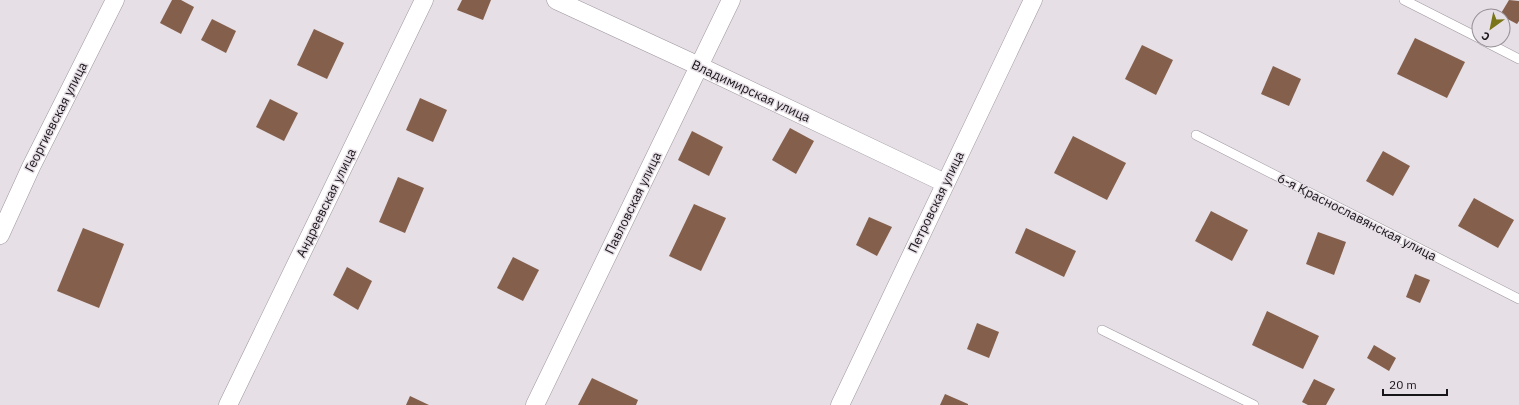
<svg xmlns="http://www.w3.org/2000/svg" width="1519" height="405" font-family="'IBM Plex Sans',sans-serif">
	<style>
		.building { fill: #845f4b }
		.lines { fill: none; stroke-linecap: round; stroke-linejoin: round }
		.lane-casing { stroke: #9d969d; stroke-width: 10 }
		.street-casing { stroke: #9d969d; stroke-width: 19 }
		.lane { stroke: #fff; stroke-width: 9 }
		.street { stroke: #fff; stroke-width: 18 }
		.labels { text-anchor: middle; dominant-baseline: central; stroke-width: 3; stroke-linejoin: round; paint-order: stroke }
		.street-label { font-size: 13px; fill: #181518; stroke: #e6dfe6 }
	</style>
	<rect width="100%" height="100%" fill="#e6dfe6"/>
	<!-- building -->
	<g class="building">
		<path d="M 172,0 L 181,0 L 194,7 L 181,34 L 160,23 Z"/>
		<path d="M 462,0 L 491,0 L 483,20 L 457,10 Z"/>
		<path d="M 1509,0 L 1519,1 L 1519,21 L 1517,24 L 1500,15 Z"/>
		<path d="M 212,19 L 236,31 L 226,53 L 201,40 Z"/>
		<path d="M 314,29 L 344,43 L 327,79 L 297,65 Z"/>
		<path d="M 1415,38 L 1465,62 L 1447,98 L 1397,74 Z"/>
		<path d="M 1142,45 L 1173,60 L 1156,95 L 1125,79 Z"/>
		<path d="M 1273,66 L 1301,79 L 1289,106 L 1261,94 Z"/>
		<path d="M 420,98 L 447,110 L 433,142 L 406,130 Z"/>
		<path d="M 270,99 L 298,113 L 284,141 L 256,127 Z"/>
		<path d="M 790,128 L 814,141 L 796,174 L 772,160 Z"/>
		<path d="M 692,131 L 723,147 L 709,176 L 678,160 Z"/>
		<path d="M 1073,136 L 1126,163 L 1107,200 L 1054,173 Z"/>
		<path d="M 1383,151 L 1410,166 L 1393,196 L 1366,181 Z"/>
		<path d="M 398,177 L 424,188 L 405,233 L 379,222 Z"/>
		<path d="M 1474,198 L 1514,220 L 1498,248 L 1458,226 Z"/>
		<path d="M 694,204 L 726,218 L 701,271 L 669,256 Z"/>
		<path d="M 1211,211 L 1248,230 L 1232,261 L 1195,241 Z"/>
		<path d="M 869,217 L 892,227 L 877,256 L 856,245 Z"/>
		<path d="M 83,228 L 124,244 L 99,308 L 57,291 Z"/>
		<path d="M 1026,228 L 1076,251 L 1064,277 L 1015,253 Z"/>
		<path d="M 1318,232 L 1346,242 L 1334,275 L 1306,264 Z"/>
		<path d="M 513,257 L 539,270 L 523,301 L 497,288 Z"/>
		<path d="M 347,267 L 372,281 L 358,310 L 333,295 Z"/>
		<path d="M 1415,274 L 1430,280 L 1420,303 L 1406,297 Z"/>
		<path d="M 1267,311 L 1319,336 L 1303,369 L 1252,345 Z"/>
		<path d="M 977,323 L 999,332 L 989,358 L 967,349 Z"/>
		<path d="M 1374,345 L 1396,358 L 1389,371 L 1367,358 Z"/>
		<path d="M 592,378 L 638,400 L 636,405 L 578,405 Z"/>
		<path d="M 1314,379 L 1335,389 L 1326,405 L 1308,405 L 1302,402 Z"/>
		<path d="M 945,394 L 968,404 L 968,405 L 940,405 Z"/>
		<path d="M 410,396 L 429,405 L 406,405 Z"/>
	</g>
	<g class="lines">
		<!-- lane casing -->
		<g class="lane-casing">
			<g id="lane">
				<path d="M 1404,0 L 1479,38"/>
				<path d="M 1482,40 L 1519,59"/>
				<path d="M 1196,135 L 1519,299"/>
				<path d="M 1102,330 L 1254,405"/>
			</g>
		</g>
		<!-- street casing -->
		<g class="street-casing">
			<g id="street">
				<path d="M 556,0 L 699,66 L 945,183"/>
				<path d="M 0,235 L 31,167 L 115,0"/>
				<path d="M 228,405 L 424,0"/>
				<path d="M 535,405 L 731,0"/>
				<path d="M 840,405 L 1033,0"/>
			</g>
		</g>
		<!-- lane -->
		<use href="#lane" class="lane"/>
		<!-- street -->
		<use href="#street" class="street"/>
	</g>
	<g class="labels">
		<!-- street labels -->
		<g class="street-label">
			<text transform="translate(751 91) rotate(25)">Владимирская улица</text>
			<text transform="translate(56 117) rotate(-63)">Георгиевская улица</text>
			<text transform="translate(936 202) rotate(-64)">Петровская улица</text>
			<text transform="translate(326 203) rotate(-64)">Андреевская улица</text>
			<text transform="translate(633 203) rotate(-64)">Павловская улица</text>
			<text transform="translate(1357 217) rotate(27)">6-я Краснославянская улица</text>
		</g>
	</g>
	<!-- north arrow -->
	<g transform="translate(1491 28) rotate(213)"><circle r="19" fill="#e6dfe6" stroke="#948e94"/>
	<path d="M0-3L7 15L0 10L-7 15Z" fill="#7a7519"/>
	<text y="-6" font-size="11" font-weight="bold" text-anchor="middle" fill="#181518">С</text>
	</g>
	<!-- scale -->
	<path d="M1383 389v6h64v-6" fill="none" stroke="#181518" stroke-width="2"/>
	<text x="1389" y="389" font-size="12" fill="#181518" stroke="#e6dfe6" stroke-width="3" paint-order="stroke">20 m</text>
</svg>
